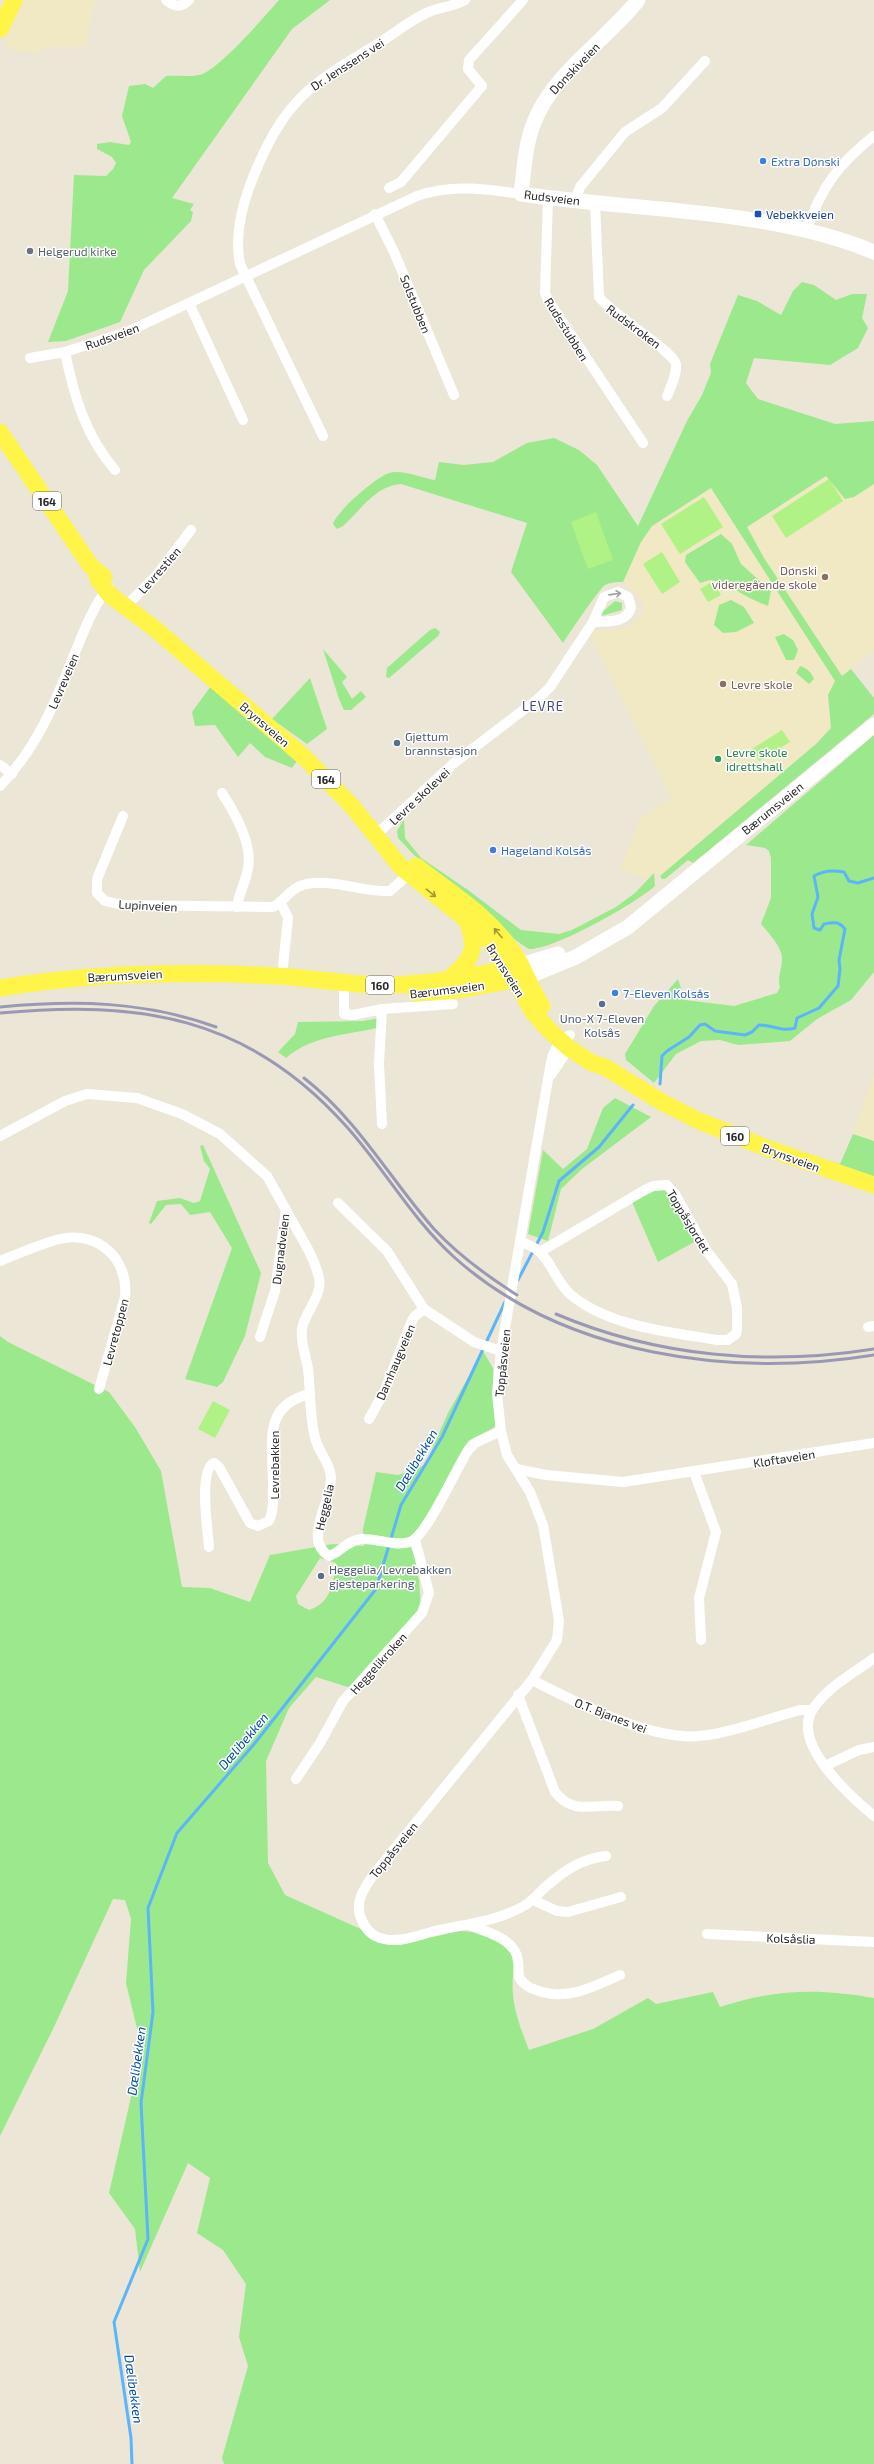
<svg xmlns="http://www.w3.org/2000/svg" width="874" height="2464" font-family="'Exo 2',sans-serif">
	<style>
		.education { fill: #f0e9c3 }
		.green { fill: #9be98c; fill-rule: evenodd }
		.pitch { fill: #b1f286 }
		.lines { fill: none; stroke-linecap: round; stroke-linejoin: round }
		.stream { stroke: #5cb5fa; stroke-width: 3 }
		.street { stroke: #fff; stroke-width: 10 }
		.secondary { stroke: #fff; stroke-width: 15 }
		.primary { stroke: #fff448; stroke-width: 17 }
		.rail { stroke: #9a99b4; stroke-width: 3 }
		.oneway { stroke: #9e9e9e }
		.oneway2 { stroke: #9e9839 }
		.shop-dot { fill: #3f7fe0; stroke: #fff; stroke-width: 1.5 }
		.transit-dot { fill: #1a4fb4; stroke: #fff; stroke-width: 1.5 }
		.worship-dot { fill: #6b7280; stroke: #fff; stroke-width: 1.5 }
		.education-dot { fill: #8d6e63; stroke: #fff; stroke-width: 1.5 }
		.service-dot { fill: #5c6f8a; stroke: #fff; stroke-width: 1.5 }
		.leisure-dot { fill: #2e9e5b; stroke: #fff; stroke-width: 1.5 }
		.labels { text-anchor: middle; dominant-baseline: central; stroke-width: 3; stroke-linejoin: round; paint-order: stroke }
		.shield { fill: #fff; stroke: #686868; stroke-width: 1 }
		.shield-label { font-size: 11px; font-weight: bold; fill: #272727 }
		.street-label { font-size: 12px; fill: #272727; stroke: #fff }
		.shop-label { font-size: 12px; fill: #366cbe; stroke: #fff; text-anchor: start }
		.transit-label { font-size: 12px; fill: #164399; stroke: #fff; text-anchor: start }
		.worship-label { font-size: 12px; fill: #5b616d; stroke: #fff; text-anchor: start }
		.education-label { font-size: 12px; fill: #785e54; stroke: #fff; text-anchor: end }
		.service-label { font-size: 12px; fill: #4e5e75; stroke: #fff; text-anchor: start }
		.leisure-label { font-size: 12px; fill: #27864d; stroke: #fff; text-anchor: start }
		.neighbourhood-label { font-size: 13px; letter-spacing: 1px; fill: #44447b; stroke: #fff }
		.water-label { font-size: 13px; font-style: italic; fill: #004ea2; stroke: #fff }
	</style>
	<rect width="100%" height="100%" fill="#ece6d6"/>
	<!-- education -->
	<g class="education">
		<path d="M 23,0 L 95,0 L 86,45 L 75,47 L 47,47 L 41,52 L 31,53 L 13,50 L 6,46 L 5,38 Z"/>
		<path d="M 826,476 L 854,497 L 874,484 L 874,650 L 835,681 L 828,702 L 831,728 L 816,744 L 660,876 L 654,873 L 646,879 L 620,869 L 640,819 L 671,797 L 590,636 L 594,631 L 625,629 L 641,616 L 644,606 L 641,599 L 623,582 L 641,542 L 652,526 L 711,488 L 738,531 Z"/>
		<path d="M 874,1073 L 874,1141 L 853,1134 Z"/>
	</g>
	<!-- green -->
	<g class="green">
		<path d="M 279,0 L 330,0 L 292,29 L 172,198 L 194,204 L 190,210 L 193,212 L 191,221 L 144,270 L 120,322 L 66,341 L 48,342 L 68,291 L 74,175 L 106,176 L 113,169 L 116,163 L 112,157 L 97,149 L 97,144 L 110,142 L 129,145 L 131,142 L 122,116 L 129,86 L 145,84 L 153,88 L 166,76 C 176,75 189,77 199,75 C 217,72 265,16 279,0 Z"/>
		<path d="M 802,282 L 814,285 L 836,300 L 852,294 L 867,294 L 862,318 L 868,328 L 858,348 L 830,365 L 754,358 L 746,383 L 758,399 L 835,424 L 874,421 L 874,484 L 854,497 L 845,499 L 826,476 L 747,527 L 764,558 L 842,676 L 851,669 L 874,698 L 874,714 L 708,851 L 693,863 L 688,860 L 665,879 L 662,879 L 660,876 L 816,744 L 831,728 L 828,695 L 835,681 L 711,488 L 652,526 L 641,542 L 623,582 C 617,582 611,582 605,585 C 599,589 568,635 563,643 L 511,572 L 527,523 L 401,484 C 375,486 361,510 343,526 L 337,529 L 333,524 C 336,512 376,477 389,473 C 403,469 421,478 435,480 L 439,462 L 464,465 L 493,462 L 527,443 L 554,438 L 579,450 L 597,465 L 638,526 L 687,421 L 702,395 L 711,373 L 710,364 L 738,295 L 757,301 L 781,315 L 793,291 Z"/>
		<path d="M 721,534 L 732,544 L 741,564 L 771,591 L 768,606 C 757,602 734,591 728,583 L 710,580 L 700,583 L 685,562 L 686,555 Z"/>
		<path d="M 731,600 L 744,607 L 754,623 L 736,632 L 723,633 L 714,625 L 719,605 Z"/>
		<path d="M 615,601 L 622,603 L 622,610 L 601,616 L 601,613 Z"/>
		<path d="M 435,628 L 440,632 L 438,636 L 389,678 L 386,677 L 387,668 L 430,630 Z"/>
		<path d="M 784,634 L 793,640 L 798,650 L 794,660 L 786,660 L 775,637 Z"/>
		<path d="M 323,649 L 347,677 L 342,682 L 352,699 L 361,691 L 366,697 L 351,710 L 344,710 L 339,699 Z"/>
		<path d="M 800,666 C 807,668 811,672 814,679 L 809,684 L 796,673 Z"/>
		<path d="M 310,678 L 327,729 L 307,744 L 272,719 Z"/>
		<path d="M 211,686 L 297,761 L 292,768 L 265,757 L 250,743 L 238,757 L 215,725 L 195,726 L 192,712 Z"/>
		<path d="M 874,735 L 874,972 L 851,1000 L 817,1019 L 790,1041 L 738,1045 L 720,1040 L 701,1041 L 676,1054 L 654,1083 L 626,1060 L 625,1054 L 654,1006 L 678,979 L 685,1000 L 734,1006 L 777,993 L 780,987 C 777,977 782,970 782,959 C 783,948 768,932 761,924 L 771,898 L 771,858 L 769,851 L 765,848 L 746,845 Z"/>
		<path d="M 404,819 L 405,838 L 421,858 L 468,890 L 521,930 L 559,934 L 572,930 L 616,907 L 635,893 L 654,873 L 655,886 C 636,903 554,950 529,949 L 518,942 L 414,855 L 398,838 L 397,831 Z"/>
		<path d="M 379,1018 L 377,1028 C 345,1035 311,1036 286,1058 L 278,1052 L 295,1034 L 298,1022 L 363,1021 Z"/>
		<path d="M 615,1098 L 651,1117 L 582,1169 L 561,1189 L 548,1241 L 528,1234 L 543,1150 L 563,1169 L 587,1149 L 603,1108 Z"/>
		<path d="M 853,1134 L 874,1141 L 874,1179 L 776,1145 L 840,1164 Z"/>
		<path d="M 203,1145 L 261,1273 L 245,1336 L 223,1382 L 217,1387 L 185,1379 L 232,1248 L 210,1212 L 190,1215 L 181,1204 L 166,1205 L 151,1224 L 149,1223 L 157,1201 L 180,1198 L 194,1203 L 200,1201 L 210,1169 L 204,1161 L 200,1146 Z"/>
		<path d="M 660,1187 L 671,1193 L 696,1241 L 658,1262 L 632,1202 Z"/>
		<path d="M 0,1336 L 8,1342 L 109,1392 L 135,1427 L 161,1471 L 182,1587 L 210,1588 L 250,1602 L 270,1555 L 333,1544 L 364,1546 L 363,1529 L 376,1472 L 398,1475 L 425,1465 L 448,1413 L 483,1351 L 493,1368 L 495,1427 L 468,1441 L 411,1548 L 417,1561 L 415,1566 L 419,1580 L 421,1609 L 351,1688 L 316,1677 L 289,1708 L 266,1761 L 268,1863 L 285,1895 L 363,1930 L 384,1944 L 402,1944 L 459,1931 L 474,1932 L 506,1944 L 515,1961 C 508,1996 517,2019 529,2050 L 593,2029 L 648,1998 L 656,2004 L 713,1992 L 720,2007 C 774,1989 819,1988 874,1998 L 874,2464 L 224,2464 L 222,2458 L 248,2366 L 239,2337 L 246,2284 L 223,2250 L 197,2233 L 210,2178 L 188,2163 L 140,2272 L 135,2229 L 109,2193 L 142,2049 L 126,1983 L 131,1919 L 125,1900 L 113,1899 L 53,2029 L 0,2136 ZM 320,1558 L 336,1563 C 333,1584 331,1603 309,1610 L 298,1604 L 296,1596 Z"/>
	</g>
	<!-- pitch -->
	<g class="pitch">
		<path d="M 829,479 L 843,501 L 786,538 L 772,516 Z"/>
		<path d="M 704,497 L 723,527 L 680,554 L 661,524 Z"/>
		<path d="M 596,512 L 613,560 L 588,569 L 571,522 Z"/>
		<path d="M 662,552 L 680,582 L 662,594 L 643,564 Z"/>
		<path d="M 713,581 L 721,595 L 708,602 L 700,589 Z"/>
		<path d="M 782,730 L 790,742 L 759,761 L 752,749 Z"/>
		<path d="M 213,1401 L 230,1410 L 215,1438 L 198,1429 Z"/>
	</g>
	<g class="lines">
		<!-- stream -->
		<g class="stream">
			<path d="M 660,1084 L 662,1056 L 667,1051 L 689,1037 L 700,1025 L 705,1024 L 715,1031 L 745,1035 L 752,1032 L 759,1025 C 774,1025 780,1032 795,1028 L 797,1018 L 819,1008 L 838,986 L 840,969 L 839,960 L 845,929 C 838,921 834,922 824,924 L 820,930 L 814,928 L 812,914 L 818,897 L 814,876 C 824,870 834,870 844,872 L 849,881 L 858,883 L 874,878"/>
			<path d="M 518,1280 L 543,1232 L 559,1181 L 599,1147 L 633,1105"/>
			<path d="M 132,2464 L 131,2438 L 114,2322 L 148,2239 L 141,2103 L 153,2012 L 148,1908 L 177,1833 L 255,1743 L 376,1589 L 401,1505 L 442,1437 L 505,1302"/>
		</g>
		<!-- street -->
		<g class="street">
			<path d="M 166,0 C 175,7 181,8 189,0"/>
			<path d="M 389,188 L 401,182 L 482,86 L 468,69 L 469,60 L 523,0"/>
			<path d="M 548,198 L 545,293 L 548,300 L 643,443"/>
			<path d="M 575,200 L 580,187 L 625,132 L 662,108 L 705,61"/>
			<path d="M 595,203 L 599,297 C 613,315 673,351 676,364 C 677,374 671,387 667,396"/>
			<path d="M 375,214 L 394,252 L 454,395"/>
			<path d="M 806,230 C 822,187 838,164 874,136"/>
			<path d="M 189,303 L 243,420"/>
			<path d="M 65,352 C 74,396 85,435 115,470"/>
			<path d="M 30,358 L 65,352 L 127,332 L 417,196 C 452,184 485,189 521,194"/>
			<path d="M 323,436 L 240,264 C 234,235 243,202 254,175 C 285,99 311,84 379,43 C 395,33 413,18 431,11 C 442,7 454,6 465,0"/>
			<path d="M 124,608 L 156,576 L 191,530"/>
			<path d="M 0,765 L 12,774"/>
			<path d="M 0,786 C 35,750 54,706 72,660 C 82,636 92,607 109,587"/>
			<path d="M 222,793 C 235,813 253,844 248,868 C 246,881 239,893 237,907"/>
			<path d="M 123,816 L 97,879 L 97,893 L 105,901 L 122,905 L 273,907 C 284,902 289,890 300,886 C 327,876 363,893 390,891 L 412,871"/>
			<path d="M 377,834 L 454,763 L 539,698 L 550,687 L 593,622 L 604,597 L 618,592 L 628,597 L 631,607 C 627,624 607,621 593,622"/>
			<path d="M 281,903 L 288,918 L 283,966"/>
			<path d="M 344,982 L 344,1014 L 353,1015 L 382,1009 L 453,1004"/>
			<path d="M 570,1035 C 559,1042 554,1049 551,1062 L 501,1351 L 497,1394 L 501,1431 L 507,1455 L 530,1492 L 543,1525 L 559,1621 L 557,1640 L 532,1680 L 374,1874 C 365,1887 354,1902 361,1918 C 365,1929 373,1937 384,1939 C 401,1943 418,1935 435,1931 C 464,1924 495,1922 522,1907 C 535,1900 542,1888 554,1880 C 568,1868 587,1858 606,1856"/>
			<path d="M 551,1075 L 569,1048 L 569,1043"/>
			<path d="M 382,1124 L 379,1064 L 382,1009"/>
			<path d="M 0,1136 L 65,1101 L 87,1094 L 137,1098 L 182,1114 L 220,1134 L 267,1176 L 286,1210 L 275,1291 L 260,1337"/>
			<path d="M 338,1203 L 387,1251 L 424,1309 L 474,1342 L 501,1351"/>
			<path d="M 286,1210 C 297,1231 314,1255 319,1278 C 323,1296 304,1313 302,1329 C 300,1342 306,1356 308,1369 C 311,1393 309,1418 316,1441 C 320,1454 330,1463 331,1477 C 332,1502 302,1539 329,1556 C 341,1552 348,1540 361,1539 C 376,1538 396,1547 410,1542 C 427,1536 456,1468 469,1449 L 475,1443 L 501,1431"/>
			<path d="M 520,1241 C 526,1244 536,1247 541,1253 C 553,1266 558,1284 571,1295 C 610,1327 670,1332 717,1340 L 728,1340 L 736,1334 L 737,1329 L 737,1308 L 732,1284 L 706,1250 L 675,1194 L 667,1185 L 653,1186 L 643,1191 L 540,1252"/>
			<path d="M 0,1261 C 20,1253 40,1244 60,1239 C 99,1230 129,1260 125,1297 L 99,1389"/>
			<path d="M 868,1327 L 874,1326"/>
			<path d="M 369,1419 L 384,1392 L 411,1323 L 414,1317 L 424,1309"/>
			<path d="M 516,1469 L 546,1475 L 623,1482 L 874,1443"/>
			<path d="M 694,1472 L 716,1532 L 699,1598 L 701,1640"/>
			<path d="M 209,1547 C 208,1530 198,1471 214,1463 L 219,1467 L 250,1523 L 258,1526 L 269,1521 C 275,1508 272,1498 273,1485 C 273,1446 261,1405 310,1394"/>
			<path d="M 874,1658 C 854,1673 826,1688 813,1709 C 790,1743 851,1797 874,1816"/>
			<path d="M 532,1680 C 575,1702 651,1741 700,1736 C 731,1733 770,1718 800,1710 L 812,1710"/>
			<path d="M 518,1695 L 555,1792 C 573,1815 592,1804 618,1806"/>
			<path d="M 825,1766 L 859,1750 L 874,1747"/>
			<path d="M 296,1779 L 320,1743 L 343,1701 L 422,1613 L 429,1593 L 415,1540"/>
			<path d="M 533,1900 L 557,1911 L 568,1912 L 621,1897"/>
			<path d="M 469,1925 C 487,1932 516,1939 518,1961 C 519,1967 518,1972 519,1977 C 524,1986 532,1989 542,1992 C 570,2000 594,1986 620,1975"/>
			<path d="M 707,1934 L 874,1942"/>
		</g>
		<!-- secondary -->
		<g class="secondary">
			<path d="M 638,0 C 605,42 552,73 533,125 C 525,147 524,170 521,194 C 635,211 767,208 874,252"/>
			<path d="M 521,965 L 558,954"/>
			<path d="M 527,977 L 576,957 L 628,927 L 874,725"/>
		</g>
		<!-- primary -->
		<g class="primary">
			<path d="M 0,29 L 14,0"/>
			<path d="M 0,432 L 90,565 L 104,577"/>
			<path d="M 95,570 L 99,581 L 110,595 L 154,628 L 305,758 L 352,806 L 401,867 L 480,931 L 499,953 L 533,1012 L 551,1032 L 569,1048 L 592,1063 L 605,1067 L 660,1101 L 697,1120 L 769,1149 L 874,1185"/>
			<path d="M 416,866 C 450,893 488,915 513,952 C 525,969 530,989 542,1006"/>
			<path d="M 451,977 C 473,959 478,948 467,921"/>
			<path d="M 0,988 C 92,973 184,971 277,976 C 313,978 350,985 386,985 C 427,985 481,975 521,965"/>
			<path d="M 416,993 L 458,990 L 513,980"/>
		</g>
		<!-- rail -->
		<g class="rail">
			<path d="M 0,1007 C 75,1000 145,1001 216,1027"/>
			<path d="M 0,1013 C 139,1000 248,1016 346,1126 C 384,1168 411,1218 454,1257 C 564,1356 732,1378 874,1355"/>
			<path d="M 304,1078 C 358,1120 390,1179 434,1229 C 458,1255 487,1276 517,1295"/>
			<path d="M 556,1314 C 657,1357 767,1366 874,1349"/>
		</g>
	</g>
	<!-- one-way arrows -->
	<defs><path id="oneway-shaft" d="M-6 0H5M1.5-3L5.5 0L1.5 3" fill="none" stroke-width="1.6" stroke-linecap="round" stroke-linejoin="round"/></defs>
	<use class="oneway" href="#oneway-shaft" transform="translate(615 594) rotate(-8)"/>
	<g class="oneway2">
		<use href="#oneway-shaft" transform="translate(431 893) rotate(39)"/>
		<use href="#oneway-shaft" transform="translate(498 933) rotate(-130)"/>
	</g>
	<!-- markers -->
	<g class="shop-dot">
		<circle cx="763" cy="161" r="4"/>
		<circle cx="493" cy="850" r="4"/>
		<circle cx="615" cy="993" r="4"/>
	</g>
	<rect class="transit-dot" x="754" y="210" width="8" height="8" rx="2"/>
	<circle class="worship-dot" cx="30" cy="251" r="4"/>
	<g class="education-dot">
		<circle cx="825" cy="577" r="4"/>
		<circle cx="723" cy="684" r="4"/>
	</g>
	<g class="service-dot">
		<circle cx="397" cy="743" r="4"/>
		<circle cx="602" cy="1004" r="4"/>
		<circle cx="321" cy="1576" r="4"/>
	</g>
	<circle class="leisure-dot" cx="718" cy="759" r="4"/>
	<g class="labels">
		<!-- shield labels -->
		<g class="shield">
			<rect x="33" y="492" width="28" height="18" rx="3"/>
			<rect x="312" y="770" width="28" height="18" rx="3"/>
			<rect x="366" y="976" width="28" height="18" rx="3"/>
			<rect x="721" y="1127" width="28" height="18" rx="3"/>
		</g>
		<g class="shield-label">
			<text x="47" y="501">164</text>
			<text x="326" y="779">164</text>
			<text x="380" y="985">160</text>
			<text x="735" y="1136">160</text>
		</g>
		<!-- street labels -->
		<g class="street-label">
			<text transform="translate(347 64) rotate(-33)">Dr. Jenssens vei</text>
			<text transform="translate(574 68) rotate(-46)">Dønskiveien</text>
			<text transform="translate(552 197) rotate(7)">Rudsveien</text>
			<text transform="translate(416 304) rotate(68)">Solstubben</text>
			<text transform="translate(634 326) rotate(37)">Rudskroken</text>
			<text transform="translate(567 329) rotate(58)">Rudsstubben</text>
			<text transform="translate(112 336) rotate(-20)">Rudsveien</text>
			<text transform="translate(159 570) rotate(-49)">Levrestien</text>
			<text transform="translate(63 681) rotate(-67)">Levreveien</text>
			<text transform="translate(265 724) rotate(41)">Brynsveien</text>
			<text transform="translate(419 796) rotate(-43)">Levre skolevei</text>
			<text transform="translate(772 808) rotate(-39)">Bærumsveien</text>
			<text transform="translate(148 905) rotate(3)">Lupinveien</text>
			<text transform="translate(506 970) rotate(58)">Brynsveien</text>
			<text transform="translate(125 975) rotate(-3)">Bærumsveien</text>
			<text transform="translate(447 989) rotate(-7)">Bærumsveien</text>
			<text transform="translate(791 1157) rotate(20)">Brynsveien</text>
			<text transform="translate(689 1221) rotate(59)">Toppåsjordet</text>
			<text transform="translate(280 1249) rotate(-83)">Dugnadveien</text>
			<text transform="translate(115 1332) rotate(-75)">Levretoppen</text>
			<text transform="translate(395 1362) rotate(-67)">Damhaugveien</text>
			<text transform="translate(502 1363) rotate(-84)">Toppåsveien</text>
			<text transform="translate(784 1458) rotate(-9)">Kløftaveien</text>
			<text transform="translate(274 1465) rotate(-90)">Levrebakken</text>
			<text transform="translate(324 1507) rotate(-77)">Heggelia</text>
			<text transform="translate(378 1663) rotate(-48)">Heggelikroken</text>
			<text transform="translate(611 1715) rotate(21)">O.T. Bjanes vei</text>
			<text transform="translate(393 1850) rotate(-51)">Toppåsveien</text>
			<text transform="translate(791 1938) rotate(2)">Kolsåslia</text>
		</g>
		<!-- shop labels -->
		<g class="shop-label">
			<text x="771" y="161">Extra Dønski</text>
			<text x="501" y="850">Hageland Kolsås</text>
			<text x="623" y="993">7-Eleven Kolsås</text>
		</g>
		<!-- transit labels -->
		<g class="transit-label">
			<text x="766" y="214">Vebekkveien</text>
		</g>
		<!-- worship labels -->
		<g class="worship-label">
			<text x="38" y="251">Helgerud kirke</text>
		</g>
		<!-- education labels -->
		<g class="education-label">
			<text x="817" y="570">Dønski<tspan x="817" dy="14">videregående skole</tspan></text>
			<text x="731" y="684" text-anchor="start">Levre skole</text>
		</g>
		<!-- service labels -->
		<g class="service-label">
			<text x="405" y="736">Gjettum<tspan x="405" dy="14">brannstasjon</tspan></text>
			<text x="602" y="1018" text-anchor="middle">Uno-X 7-Eleven<tspan x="602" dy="14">Kolsås</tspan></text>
			<text x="329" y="1569">Heggelia/Levrebakken<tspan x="329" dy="14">gjesteparkering</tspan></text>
		</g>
		<!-- leisure labels -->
		<g class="leisure-label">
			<text x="726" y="752">Levre skole<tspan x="726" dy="14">idrettshall</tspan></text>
		</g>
		<!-- neighbourhood labels -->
		<g class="neighbourhood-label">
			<text x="543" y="706">LEVRE</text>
		</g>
		<!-- water labels -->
		<g class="water-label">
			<text transform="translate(416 1460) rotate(-59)">Dælibekken</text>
			<text transform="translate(243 1741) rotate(-50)">Dælibekken</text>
			<text transform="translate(136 2061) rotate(-82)">Dælibekken</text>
			<text transform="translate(134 2389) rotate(82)">Dælibekken</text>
		</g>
	</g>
</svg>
